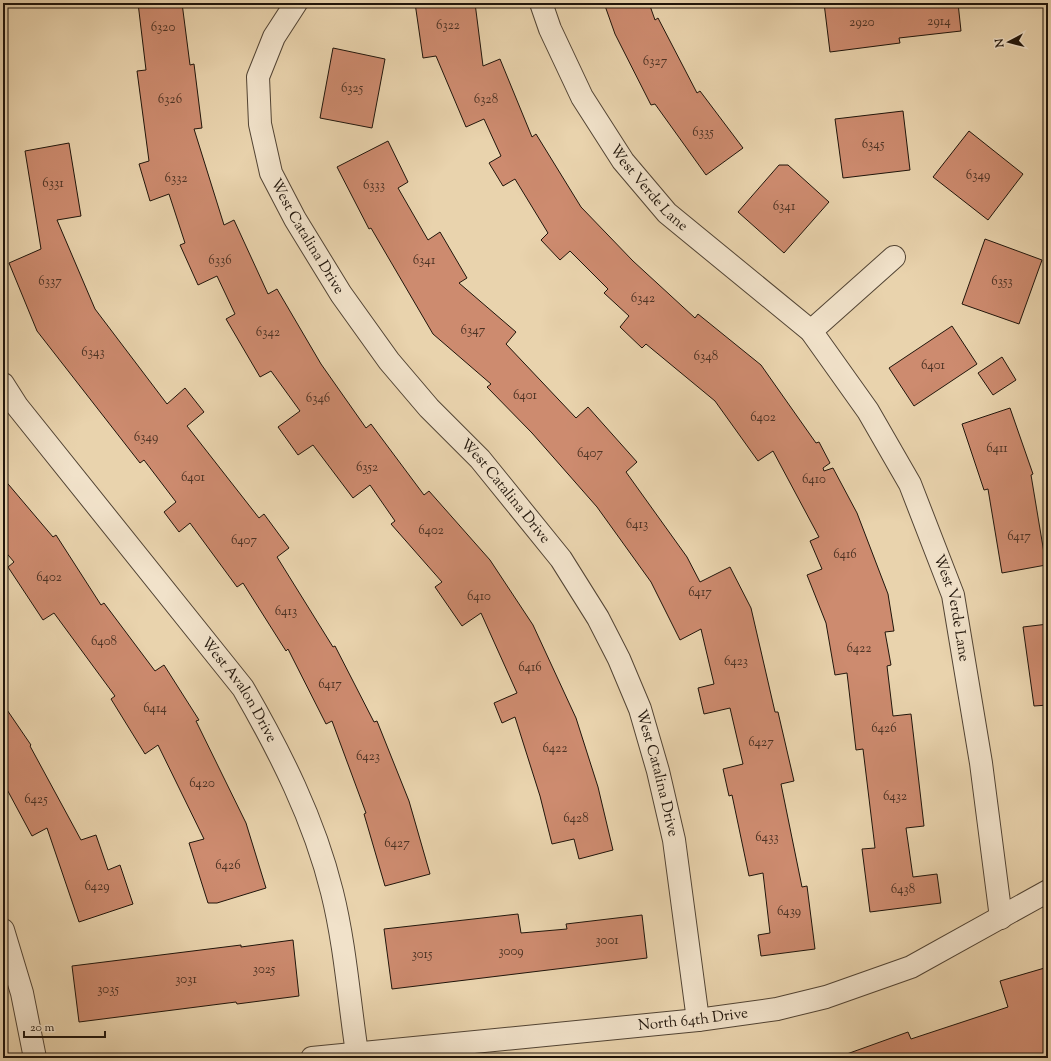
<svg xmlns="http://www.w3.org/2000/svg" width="1051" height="1061" font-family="'Sorts Mill Goudy',serif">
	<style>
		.building { fill: #cd8b6f; stroke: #20150b }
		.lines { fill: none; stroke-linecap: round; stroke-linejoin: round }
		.minor-casing { stroke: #524434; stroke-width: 24 }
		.minor { stroke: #f1e2ca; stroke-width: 22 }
		.labels { text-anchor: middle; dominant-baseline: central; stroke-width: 4; stroke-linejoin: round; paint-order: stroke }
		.number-label { font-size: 13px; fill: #4b3224 }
		.street-label { font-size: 15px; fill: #20150b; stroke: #f1e2ca }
	</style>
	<rect width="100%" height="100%" fill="#e9d3ad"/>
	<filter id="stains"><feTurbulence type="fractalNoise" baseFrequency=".005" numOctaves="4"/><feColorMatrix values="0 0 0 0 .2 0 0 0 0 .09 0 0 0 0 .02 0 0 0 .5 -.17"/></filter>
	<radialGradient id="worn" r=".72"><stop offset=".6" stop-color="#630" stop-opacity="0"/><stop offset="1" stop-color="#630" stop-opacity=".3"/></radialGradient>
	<!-- building -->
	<g class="building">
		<path d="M 138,3 L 182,3 L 190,65 L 194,64 L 202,128 L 194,129 L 224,225 L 234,220 L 268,294 L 277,289 L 321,364 L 366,428 L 371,424 L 424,495 L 429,491 L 490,560 L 533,625 L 576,718 L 598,787 L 613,850 L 579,859 L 574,839 L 552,844 L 540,796 L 515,717 L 502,723 L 494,703 L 517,693 L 481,613 L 462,626 L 435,587 L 442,582 L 391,524 L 395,521 L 370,485 L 353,498 L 313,445 L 298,455 L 278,427 L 300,411 L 271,371 L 260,377 L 226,319 L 235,314 L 217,276 L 198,285 L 180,245 L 185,243 L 169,194 L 150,201 L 139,164 L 149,161 L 137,71 L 146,70 Z"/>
		<path d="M 415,3 L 475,3 L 483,66 L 500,59 L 532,137 L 536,134 L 581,207 L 633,261 L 695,318 L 698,314 L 761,365 L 816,443 L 819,442 L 830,463 L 823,468 L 824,471 L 833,468 L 857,513 L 888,594 L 894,631 L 885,632 L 891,665 L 887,666 L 893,716 L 911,714 L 924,826 L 906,828 L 913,877 L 937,874 L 941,903 L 870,912 L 862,849 L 875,848 L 863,749 L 856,750 L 847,673 L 835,675 L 826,623 L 807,575 L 822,569 L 810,541 L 819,537 L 773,451 L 758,461 L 715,401 L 646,344 L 642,348 L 620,327 L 629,316 L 604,293 L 608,289 L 570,251 L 560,260 L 541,240 L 548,233 L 515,179 L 503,186 L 489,163 L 501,156 L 484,119 L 466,127 L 436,56 L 423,58 Z"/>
		<path d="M 604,3 L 649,3 L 655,20 L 658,18 L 697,93 L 700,91 L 743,148 L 706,175 L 655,104 L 651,105 L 615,34 Z"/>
		<path d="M 824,3 L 958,3 L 961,31 L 899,38 L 900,43 L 830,52 Z"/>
		<path d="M 333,48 L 385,59 L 372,128 L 320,118 Z"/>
		<path d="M 903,111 L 910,170 L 843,178 L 835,119 Z"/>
		<path d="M 969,131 L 1023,174 L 988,220 L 933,177 Z"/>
		<path d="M 388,141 L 408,182 L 398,188 L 428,240 L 440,232 L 467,278 L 459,283 L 516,332 L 506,344 L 576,418 L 588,407 L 637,462 L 626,472 L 687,557 L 700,582 L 730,567 L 751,608 L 775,712 L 778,712 L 794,781 L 781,784 L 802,887 L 807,886 L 815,949 L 761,956 L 758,935 L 770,933 L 763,873 L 749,876 L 732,795 L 729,796 L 723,769 L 743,764 L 730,708 L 704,714 L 698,688 L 714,684 L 701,629 L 680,640 L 651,582 L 597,507 L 532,433 L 487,387 L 491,384 L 433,334 L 371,228 L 369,229 L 337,167 Z"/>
		<path d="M 69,143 L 81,216 L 57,220 L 95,309 L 167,404 L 185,388 L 204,412 L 187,426 L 259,518 L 264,514 L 289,548 L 277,557 L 333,647 L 335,646 L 374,722 L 377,721 L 409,801 L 430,874 L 385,886 L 364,814 L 366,813 L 332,721 L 326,724 L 288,649 L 286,651 L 243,583 L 237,587 L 190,523 L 179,532 L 164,512 L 176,502 L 144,460 L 140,463 L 37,331 L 9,263 L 41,249 L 25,151 Z"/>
		<path d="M 779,165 L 788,165 L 829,202 L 784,253 L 738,212 Z"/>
		<path d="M 985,239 L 1042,260 L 1019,324 L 962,304 Z"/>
		<path d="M 952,326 L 977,364 L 914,406 L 889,368 Z"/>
		<path d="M 1002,357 L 1016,380 L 993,395 L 978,373 Z"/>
		<path d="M 1010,408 L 1033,474 L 1031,475 L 1046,565 L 1002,573 L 988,489 L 984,490 L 962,424 Z"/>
		<path d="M 3,478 L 53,537 L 56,535 L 101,605 L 104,603 L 155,671 L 164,665 L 199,720 L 196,721 L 246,823 L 266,888 L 217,903 L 208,903 L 189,843 L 204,839 L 158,745 L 145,754 L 111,699 L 115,696 L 54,613 L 43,620 L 8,567 L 14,562 L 3,549 Z"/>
		<path d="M 1048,624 L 1048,705 L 1034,706 L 1023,627 Z"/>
		<path d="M 3,704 L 31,745 L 30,746 L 81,840 L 96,835 L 108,870 L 120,865 L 133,904 L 79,922 L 47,828 L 32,836 L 3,782 Z"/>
		<path d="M 518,914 L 521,933 L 567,929 L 566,924 L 642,915 L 647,958 L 392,989 L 384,929 Z"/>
		<path d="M 293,940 L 299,996 L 237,1004 L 236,1002 L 79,1022 L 72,966 L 241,945 L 241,947 Z"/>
		<path d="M 1048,967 L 1048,1052 L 1028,1058 L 844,1058 L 844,1055 L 908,1032 L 911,1039 L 1008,1007 L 1000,981 Z"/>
	</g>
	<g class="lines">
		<!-- minor casing -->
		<g class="minor-casing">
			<g id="minor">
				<path id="s1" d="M 296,3 L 274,37 L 258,77 L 260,124 L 271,173 L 295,219 L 341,294 L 389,361 L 429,408 L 480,459 L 561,559 L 598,618 L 619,659 L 640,709 L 658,771 L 674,840 L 698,1020"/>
				<path id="s2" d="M 541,3 L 550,29 L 582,97 L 623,161 L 667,213 L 811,331 L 868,411 L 910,484 L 953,595 L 981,763 L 1001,918"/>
				<path d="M 811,331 L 894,257"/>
				<path id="s3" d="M 3,384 L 17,406 L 243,688 C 280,752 314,819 332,892 C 345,944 349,1000 357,1053"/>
				<path d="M 3,930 L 22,993 L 35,1058"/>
				<path id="s4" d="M 312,1058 L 698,1020 L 777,1009 L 826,997 L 911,967 L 1048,891"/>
			</g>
		</g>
		<!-- minor -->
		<use href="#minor" class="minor"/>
	</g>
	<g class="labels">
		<!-- number labels -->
		<g class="number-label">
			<text x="939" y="22">2914</text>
			<text x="862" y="23">2920</text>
			<text x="448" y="26">6322</text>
			<text x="163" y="28">6320</text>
			<text x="655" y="62">6327</text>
			<text x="352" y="89">6325</text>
			<text x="170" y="100">6326</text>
			<text x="486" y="100">6328</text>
			<text x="703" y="133">6335</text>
			<text x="873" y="145">6345</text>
			<text x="978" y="176">6349</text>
			<text x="176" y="179">6332</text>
			<text x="53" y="184">6331</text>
			<text x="374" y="186">6333</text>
			<text x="784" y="207">6341</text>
			<text x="220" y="261">6336</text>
			<text x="424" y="261">6341</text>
			<text x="50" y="282">6337</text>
			<text x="1002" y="282">6353</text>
			<text x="643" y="299">6342</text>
			<text x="473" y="331">6347</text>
			<text x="268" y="333">6342</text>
			<text x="93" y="353">6343</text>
			<text x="706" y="357">6348</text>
			<text x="933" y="366">6401</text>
			<text x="525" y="396">6401</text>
			<text x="318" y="399">6346</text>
			<text x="763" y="418">6402</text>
			<text x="146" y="438">6349</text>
			<text x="997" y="449">6411</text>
			<text x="590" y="454">6407</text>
			<text x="367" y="468">6352</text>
			<text x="193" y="478">6401</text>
			<text x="814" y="480">6410</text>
			<text x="637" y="525">6413</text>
			<text x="431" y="531">6402</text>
			<text x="1019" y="537">6417</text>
			<text x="244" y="541">6407</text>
			<text x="845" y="555">6416</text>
			<text x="49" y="578">6402</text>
			<text x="700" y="593">6417</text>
			<text x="479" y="597">6410</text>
			<text x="286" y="612">6413</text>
			<text x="104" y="642">6408</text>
			<text x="859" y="649">6422</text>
			<text x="736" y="662">6423</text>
			<text x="530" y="668">6416</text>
			<text x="330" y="685">6417</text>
			<text x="155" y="709">6414</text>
			<text x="884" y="729">6426</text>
			<text x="761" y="743">6427</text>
			<text x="555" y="749">6422</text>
			<text x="368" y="757">6423</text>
			<text x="202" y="784">6420</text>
			<text x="895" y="797">6432</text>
			<text x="36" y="800">6425</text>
			<text x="576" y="819">6428</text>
			<text x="767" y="838">6433</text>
			<text x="397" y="844">6427</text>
			<text x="228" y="866">6426</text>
			<text x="97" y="887">6429</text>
			<text x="903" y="890">6438</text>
			<text x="789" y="912">6439</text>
			<text x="607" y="941">3001</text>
			<text x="511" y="952">3009</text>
			<text x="422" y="955">3015</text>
			<text x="264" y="970">3025</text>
			<text x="186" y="980">3031</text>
			<text x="108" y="990">3035</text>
		</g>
		<!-- street labels -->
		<g class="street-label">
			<text stroke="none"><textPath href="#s2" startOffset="216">West Verde Lane</textPath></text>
			<text stroke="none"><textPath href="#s1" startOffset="254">West Catalina Drive</textPath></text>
			<text stroke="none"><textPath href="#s1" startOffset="578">West Catalina Drive</textPath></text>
			<text stroke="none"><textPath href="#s2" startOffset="747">West Verde Lane</textPath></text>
			<text stroke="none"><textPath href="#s3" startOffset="387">West Avalon Drive</textPath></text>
			<text stroke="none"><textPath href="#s1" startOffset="902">West Catalina Drive</textPath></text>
			<text stroke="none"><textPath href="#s4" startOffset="383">North 64th Drive</textPath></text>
		</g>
	</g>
	<!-- margin -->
	<rect width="1051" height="1061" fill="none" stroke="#e9d3ad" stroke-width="16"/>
	<rect x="4" y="4" width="1043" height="1053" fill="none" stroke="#20150b" stroke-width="2"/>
	<rect x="8" y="8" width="1035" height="1045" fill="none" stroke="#20150b"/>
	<!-- north arrow -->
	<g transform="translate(1009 42) rotate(263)" stroke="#f1e2ca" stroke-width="3" paint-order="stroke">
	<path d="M0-3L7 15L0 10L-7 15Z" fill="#20150b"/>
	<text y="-6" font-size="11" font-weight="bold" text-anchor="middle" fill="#20150b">N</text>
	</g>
	<!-- scale -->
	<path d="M24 1031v6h81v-6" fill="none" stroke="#20150b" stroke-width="2"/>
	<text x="30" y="1031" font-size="12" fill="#20150b" stroke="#f1e2ca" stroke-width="3" paint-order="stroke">20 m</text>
	<rect width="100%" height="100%" filter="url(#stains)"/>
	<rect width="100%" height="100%" fill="url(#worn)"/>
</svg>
